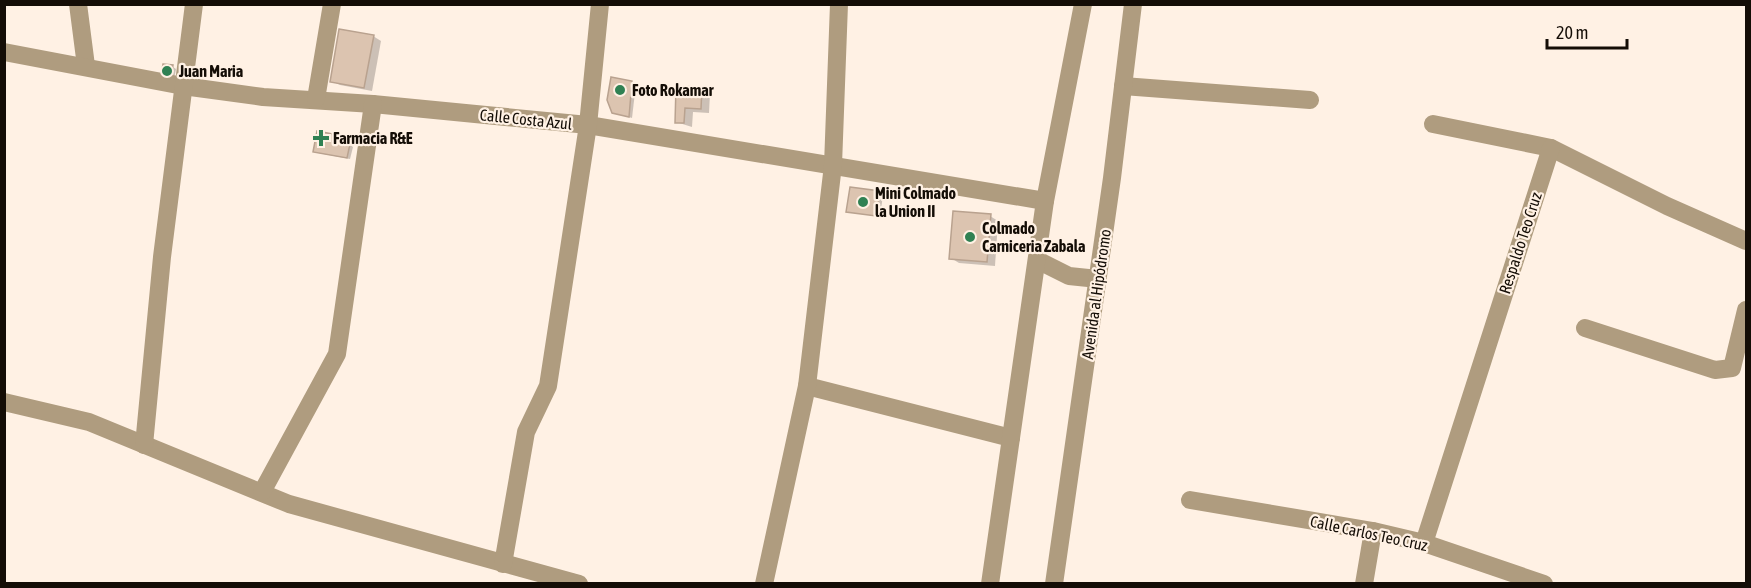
<svg xmlns="http://www.w3.org/2000/svg" width="1751" height="588" font-family="'Asap Condensed',sans-serif">
	<style>
		.shadow { fill: #0003 }
		.building { fill: #dcc4b0; stroke: #b9a28f; stroke-width: 1.5 }
		.lines { fill: none; stroke-linecap: round; stroke-linejoin: round }
		.street { stroke: #af9c7f; stroke-width: 18 }
		.poi-dot { fill: #308153; stroke: #fff1e4; stroke-width: 2 }
		.labels { text-anchor: middle; dominant-baseline: central; stroke-width: 4.5; stroke-linejoin: round; paint-order: stroke }
		.poi-label { font-size: 16px; font-weight: bold; fill: #140d06; stroke: #fff1e4; text-anchor: start }
		.street-label { font-size: 16px; fill: #140d06; stroke: #fff1e4 }
	</style>
	<rect width="100%" height="100%" fill="#fff1e4"/>
	<!-- shadow -->
	<g class="shadow">
		<path d="M 373,36 L 381,41 L 372,91 L 340,85 L 332,81 Z"/>
		<path d="M 173,67 L 176,69 L 174,79 L 166,78 Z"/>
		<path d="M 632,82 L 636,84 L 632,118 L 614,112 Z"/>
		<path d="M 678,87 L 702,88 L 710,93 L 709,113 L 693,112 L 692,127 L 676,122 Z"/>
		<path d="M 342,137 L 353,147 L 350,159 L 318,153 Z"/>
		<path d="M 880,193 L 883,195 L 880,217 L 848,211 Z"/>
		<path d="M 990,216 L 998,221 L 995,266 L 959,263 L 951,258 Z"/>
	</g>
	<!-- building -->
	<g class="building">
		<path d="M 339,29 L 374,35 L 364,88 L 330,82 Z"/>
		<path d="M 163,64 L 173,65 L 171,78 L 161,76 Z"/>
		<path d="M 611,77 L 632,81 L 629,117 L 612,113 L 607,100 Z"/>
		<path d="M 676,86 L 702,87 L 701,109 L 685,108 L 684,123 L 675,123 Z"/>
		<path d="M 317,131 L 343,136 L 350,144 L 347,158 L 313,152 Z"/>
		<path d="M 850,187 L 880,191 L 876,216 L 846,212 Z"/>
		<path d="M 953,211 L 991,214 L 987,262 L 949,259 Z"/>
	</g>
	<g class="lines">
		<!-- street -->
		<g class="street">
			<path d="M 78,4 L 86,66"/>
			<path d="M 4,52 L 183,86 L 263,97 L 373,104 L 588,125 L 1045,201"/>
			<path d="M 1123,86 L 1310,100"/>
			<path d="M 316,99 L 332,4"/>
			<path d="M 1433,124 L 1551,148 L 1667,206 L 1746,241"/>
			<path d="M 1037,260 L 1069,276 L 1098,279"/>
			<path d="M 1585,328 L 1715,370 L 1732,368 L 1746,310"/>
			<path d="M 807,386 L 1011,438"/>
			<path d="M 4,402 L 89,422 L 289,504 L 579,584"/>
			<path d="M 144,445 L 162,257 L 194,4"/>
			<path d="M 262,492 L 337,354 L 373,104"/>
			<path d="M 1190,500 L 1373,531 L 1424,543 L 1544,584"/>
			<path d="M 1424,543 L 1551,148"/>
			<path d="M 503,564 L 526,432 L 548,386 L 588,125 L 600,4"/>
			<path d="M 764,584 L 807,386 L 833,165 L 839,4"/>
			<path d="M 990,584 L 1045,201 L 1083,4"/>
			<path d="M 1054,584 L 1112,178 L 1133,4"/>
			<path d="M 1364,584 L 1373,531"/>
		</g>
	</g>
	<!-- markers -->
	<g class="poi-dot">
		<circle cx="167" cy="71" r="6"/>
		<circle cx="620" cy="90" r="6"/>
		<path d="M318 129h6v6h6v6h-6v6h-6v-6h-6v-6h6z"/>
		<circle cx="863" cy="202" r="6"/>
		<circle cx="970" cy="237" r="6"/>
	</g>
	<g class="labels">
		<!-- poi labels -->
		<g class="poi-label">
			<text x="179" y="71">Juan Maria</text>
			<text x="632" y="90">Foto Rokamar</text>
			<text x="333" y="138">Farmacia R&amp;E</text>
			<text x="875" y="193">Mini Colmado<tspan x="875" dy="18">la Union II</tspan></text>
			<text x="982" y="228">Colmado<tspan x="982" dy="18">Carniceria Zabala</tspan></text>
		</g>
		<!-- street labels -->
		<g class="street-label">
			<text transform="translate(526 119) rotate(6)">Calle Costa Azul</text>
			<text transform="translate(1520 243) rotate(-72)">Respaldo Teo Cruz</text>
			<text transform="translate(1096 294) rotate(-82)">Avenida al Hipódromo</text>
			<text transform="translate(1369 533) rotate(12)">Calle Carlos Teo Cruz</text>
		</g>
	</g>
	<!-- border -->
	<rect width="1751" height="588" fill="none" stroke="#140d06" stroke-width="12"/>
	<!-- scale -->
	<path d="M1547 39v9h80v-9" fill="none" stroke="#140d06" stroke-width="3"/>
	<text x="1556" y="39" font-size="18" fill="#140d06" stroke="#fff1e4" stroke-width="4.5" paint-order="stroke">20 m</text>
</svg>
